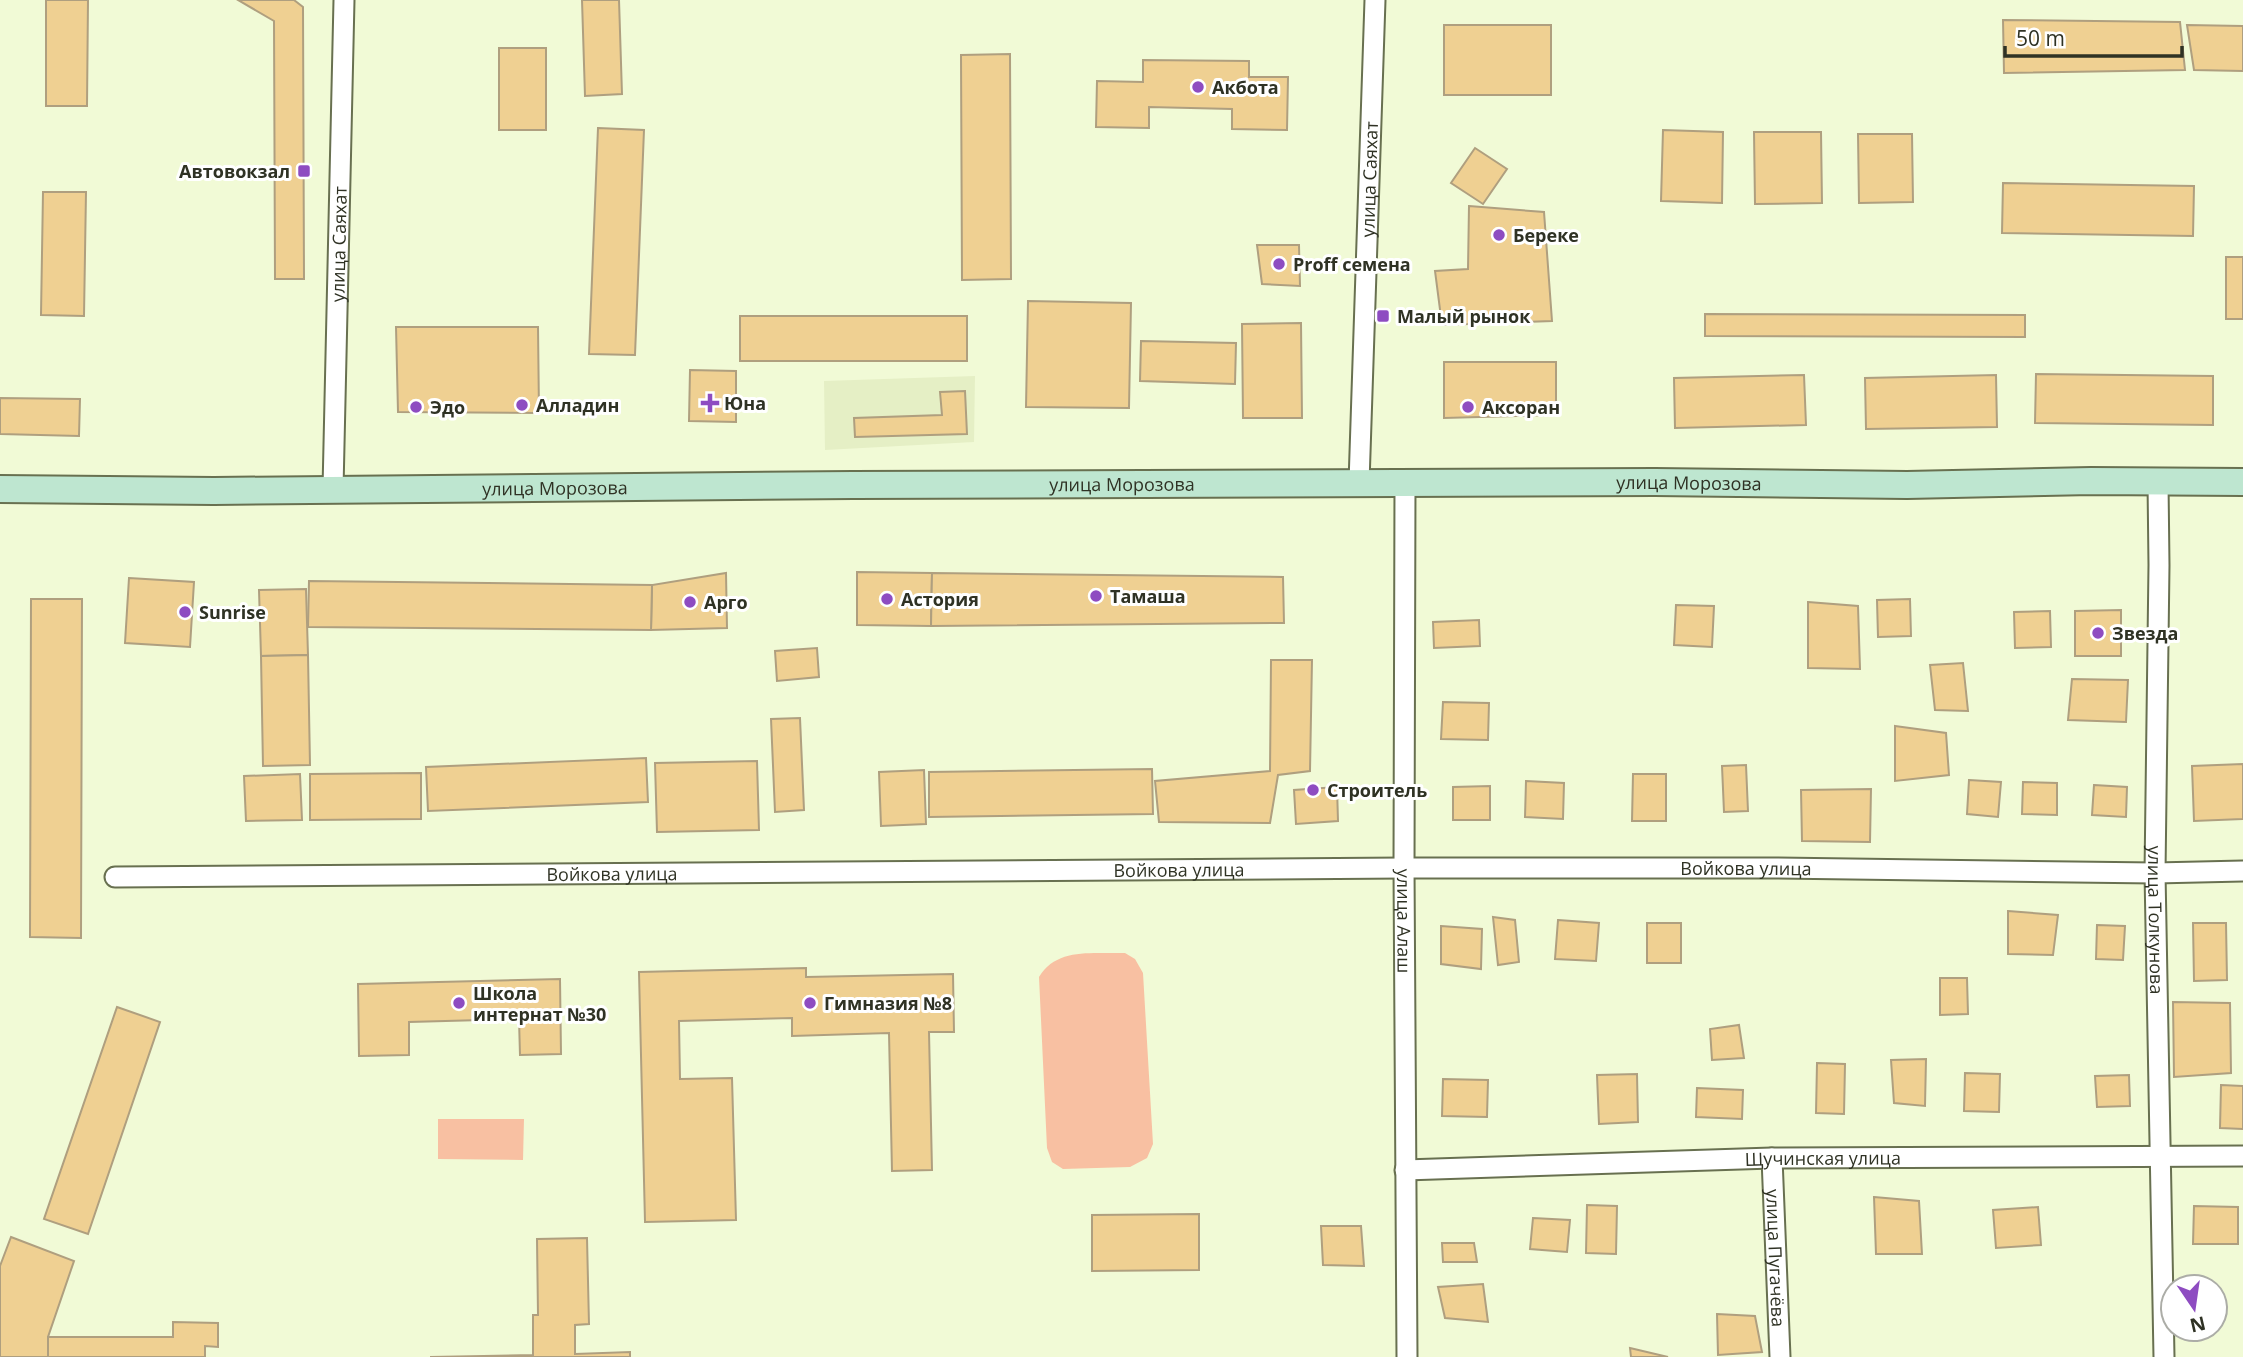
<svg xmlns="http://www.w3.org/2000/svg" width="2243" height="1357" font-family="'Open Sans',sans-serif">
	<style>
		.built { fill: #e5efc5 }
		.green { fill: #f8c0a2 }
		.building { fill: #efd092; stroke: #af9f7f; stroke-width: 2 }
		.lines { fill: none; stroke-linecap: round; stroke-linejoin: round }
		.street-casing { stroke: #687050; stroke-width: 23 }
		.secondary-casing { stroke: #687050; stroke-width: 30 }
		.street { stroke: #fff; stroke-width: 19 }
		.secondary { stroke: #bee6d0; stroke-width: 26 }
		.poi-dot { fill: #8e4cc1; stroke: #fff; stroke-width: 2.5 }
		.labels { text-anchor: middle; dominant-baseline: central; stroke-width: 6; stroke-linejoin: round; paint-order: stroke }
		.poi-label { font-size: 18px; font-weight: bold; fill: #2f3224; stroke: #fff; text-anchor: start }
		.street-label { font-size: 18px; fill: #2f3224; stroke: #fff }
	</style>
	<rect width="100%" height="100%" fill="#f1fad6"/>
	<!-- built -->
	<path class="built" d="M 975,376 L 974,442 L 825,450 L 824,381 Z"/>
	<!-- green -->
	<g class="green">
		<path d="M 1125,953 L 1135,959 L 1143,973 L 1153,1144 L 1147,1158 L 1130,1167 L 1063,1169 L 1052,1162 L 1047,1148 L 1039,977 C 1057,947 1093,954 1125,953 Z"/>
		<path d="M 438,1119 L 524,1119 L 523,1160 L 438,1159 Z"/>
	</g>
	<!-- building -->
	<g class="building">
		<path d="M 46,0 L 88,0 L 87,106 L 46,106 Z"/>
		<path d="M 238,0 L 294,0 L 303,7 L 304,279 L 275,279 L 274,21 Z"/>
		<path d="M 582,0 L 619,0 L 622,94 L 585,96 Z"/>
		<path d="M 2003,20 L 2180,22 L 2185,70 L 2004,73 Z"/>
		<rect x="1444" y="25" width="107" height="70"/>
		<path d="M 2187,25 L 2243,26 L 2243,71 L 2194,70 Z"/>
		<rect x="499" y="48" width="47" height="82"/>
		<path d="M 1010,54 L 1011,279 L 962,280 L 961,55 Z"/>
		<path d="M 1143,60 L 1249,61 L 1249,77 L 1288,77 L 1287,130 L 1232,129 L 1232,109 L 1149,107 L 1149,128 L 1096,127 L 1097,81 L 1143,82 Z"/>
		<path d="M 598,128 L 644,130 L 635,355 L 589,354 Z"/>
		<path d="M 1663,130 L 1723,132 L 1722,203 L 1661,201 Z"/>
		<path d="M 1754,132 L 1821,132 L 1822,203 L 1755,204 Z"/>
		<path d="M 1858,134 L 1912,134 L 1913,202 L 1859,203 Z"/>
		<path d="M 1475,148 L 1507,169 L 1483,204 L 1451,183 Z"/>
		<path d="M 2003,183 L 2194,186 L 2193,236 L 2002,233 Z"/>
		<path d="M 43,192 L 86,192 L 84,316 L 41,315 Z"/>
		<path d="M 1469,206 L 1544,212 L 1552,321 L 1442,325 L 1435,271 L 1468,269 Z"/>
		<path d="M 1257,245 L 1299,245 L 1300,286 L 1262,284 Z"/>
		<rect x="2226" y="257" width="17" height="62"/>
		<path d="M 1028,301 L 1131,303 L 1129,408 L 1026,407 Z"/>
		<path d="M 1705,314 L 2025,315 L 2025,337 L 1705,336 Z"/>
		<rect x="740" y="316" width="227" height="45"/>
		<path d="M 1301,323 L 1302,418 L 1243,418 L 1242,324 Z"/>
		<path d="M 396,327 L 538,327 L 539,413 L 398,412 Z"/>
		<path d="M 1141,341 L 1236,343 L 1235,384 L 1140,381 Z"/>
		<path d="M 1444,362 L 1556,362 L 1556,415 L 1444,418 Z"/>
		<path d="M 690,370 L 736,371 L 736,422 L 689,421 Z"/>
		<path d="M 2036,374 L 2213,376 L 2213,425 L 2035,423 Z"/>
		<path d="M 1804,375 L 1806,425 L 1675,428 L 1674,378 Z"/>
		<path d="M 1996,375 L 1997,427 L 1866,429 L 1865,378 Z"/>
		<path d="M 965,391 L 967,434 L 855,437 L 854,418 L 942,415 L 940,392 Z"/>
		<path d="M 0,398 L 80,399 L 79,436 L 0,434 Z"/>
		<path d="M 857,572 L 932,573 L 931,626 L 857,625 Z"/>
		<path d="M 726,573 L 727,628 L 651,630 L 652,585 Z"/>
		<path d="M 932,573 L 1283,577 L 1284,623 L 931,626 Z"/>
		<path d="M 129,578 L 194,582 L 190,647 L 125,643 Z"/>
		<path d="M 309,581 L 652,585 L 651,630 L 308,627 Z"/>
		<path d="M 306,589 L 308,655 L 261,656 L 259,590 Z"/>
		<path d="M 31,599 L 82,599 L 81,938 L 30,937 Z"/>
		<path d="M 1910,599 L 1911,636 L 1878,637 L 1877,600 Z"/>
		<path d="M 1808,602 L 1858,606 L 1860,669 L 1808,668 Z"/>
		<path d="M 1676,605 L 1714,606 L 1712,647 L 1674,645 Z"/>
		<path d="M 2121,610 L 2121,656 L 2075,656 L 2075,611 Z"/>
		<path d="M 2050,611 L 2051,647 L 2015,648 L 2014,612 Z"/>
		<path d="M 1479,620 L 1480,646 L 1434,648 L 1433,622 Z"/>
		<path d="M 817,648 L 819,677 L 777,681 L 775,651 Z"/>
		<path d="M 308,655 L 310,765 L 263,766 L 261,656 Z"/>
		<path d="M 1271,660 L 1312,660 L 1310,771 L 1278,775 L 1270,823 L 1159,822 L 1155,781 L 1270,771 Z"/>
		<path d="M 1963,663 L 1968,711 L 1935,710 L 1930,665 Z"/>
		<path d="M 2072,679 L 2128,680 L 2126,722 L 2068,720 Z"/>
		<path d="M 1443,702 L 1489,703 L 1488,740 L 1441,739 Z"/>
		<path d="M 800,718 L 804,810 L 775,812 L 771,719 Z"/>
		<path d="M 1895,726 L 1946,733 L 1949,775 L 1895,781 Z"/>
		<path d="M 646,758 L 648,802 L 428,811 L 426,767 Z"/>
		<path d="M 757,761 L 759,830 L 657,832 L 655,763 Z"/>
		<path d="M 2243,764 L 2243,819 L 2194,821 L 2192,766 Z"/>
		<path d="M 1746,765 L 1748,811 L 1724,812 L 1722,766 Z"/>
		<path d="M 1152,769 L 1153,814 L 929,817 L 929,772 Z"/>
		<path d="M 924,770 L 926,824 L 881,826 L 879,772 Z"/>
		<path d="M 421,773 L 421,819 L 310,820 L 310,774 Z"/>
		<path d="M 300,774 L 302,820 L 246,821 L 244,776 Z"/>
		<path d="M 1633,774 L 1666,774 L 1666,821 L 1632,821 Z"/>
		<path d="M 1969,780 L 2001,782 L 1998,817 L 1967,814 Z"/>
		<path d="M 1526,781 L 1564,783 L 1563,819 L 1525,817 Z"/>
		<path d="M 2023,782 L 2057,783 L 2057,815 L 2022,814 Z"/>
		<path d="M 2094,785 L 2127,787 L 2126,817 L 2092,815 Z"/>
		<path d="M 1490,786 L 1490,820 L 1453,820 L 1453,787 Z"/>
		<path d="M 1337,787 L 1338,821 L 1296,824 L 1294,790 Z"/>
		<path d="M 1871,789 L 1870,842 L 1802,841 L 1801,790 Z"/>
		<path d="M 2008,911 L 2058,915 L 2053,955 L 2008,954 Z"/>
		<path d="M 1493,917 L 1515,920 L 1519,962 L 1498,965 Z"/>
		<path d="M 1558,920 L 1599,923 L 1596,961 L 1555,959 Z"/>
		<rect x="1647" y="923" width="34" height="40"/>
		<path d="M 2193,923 L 2226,923 L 2227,980 L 2194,981 Z"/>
		<path d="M 2097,925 L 2125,926 L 2123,960 L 2096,959 Z"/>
		<path d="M 1441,926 L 1482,929 L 1481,969 L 1441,964 Z"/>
		<path d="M 806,968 L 806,977 L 953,974 L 954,1032 L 929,1032 L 932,1170 L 892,1171 L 889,1033 L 792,1036 L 792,1018 L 679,1021 L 680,1079 L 732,1078 L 736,1220 L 645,1222 L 639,972 Z"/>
		<path d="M 1940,978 L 1967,978 L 1968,1014 L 1940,1015 Z"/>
		<path d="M 560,979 L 561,1054 L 520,1055 L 519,1019 L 409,1022 L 409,1055 L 359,1056 L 358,984 Z"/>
		<path d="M 2173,1002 L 2230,1003 L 2231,1073 L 2174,1077 Z"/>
		<path d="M 117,1007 L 160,1022 L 88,1234 L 44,1219 Z"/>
		<path d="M 1739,1025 L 1744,1058 L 1712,1060 L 1710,1029 Z"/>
		<path d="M 1926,1059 L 1925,1106 L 1894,1103 L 1891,1060 Z"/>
		<path d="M 1817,1063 L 1845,1064 L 1844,1114 L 1816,1113 Z"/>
		<path d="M 1965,1073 L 2000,1074 L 1999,1112 L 1964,1111 Z"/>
		<path d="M 1637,1074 L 1638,1122 L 1599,1124 L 1597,1075 Z"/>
		<path d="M 2129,1075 L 2130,1106 L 2097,1107 L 2095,1076 Z"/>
		<path d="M 1443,1079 L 1488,1080 L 1487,1117 L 1442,1116 Z"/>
		<path d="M 2221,1085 L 2243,1086 L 2243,1129 L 2220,1128 Z"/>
		<path d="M 1697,1088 L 1743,1090 L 1742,1119 L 1696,1117 Z"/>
		<path d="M 1874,1197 L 1919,1201 L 1922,1254 L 1876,1254 Z"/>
		<path d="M 1587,1205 L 1617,1206 L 1616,1254 L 1586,1253 Z"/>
		<path d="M 2194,1206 L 2238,1207 L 2238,1244 L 2193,1244 Z"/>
		<path d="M 2038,1207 L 2041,1245 L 1996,1248 L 1993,1210 Z"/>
		<path d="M 1199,1214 L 1199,1270 L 1092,1271 L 1092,1215 Z"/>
		<path d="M 1533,1218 L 1570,1220 L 1567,1252 L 1530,1249 Z"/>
		<path d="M 1321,1226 L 1361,1226 L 1364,1266 L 1323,1265 Z"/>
		<path d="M 11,1237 L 74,1261 L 48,1337 L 48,1357 L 0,1357 L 0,1266 Z"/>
		<path d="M 587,1238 L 589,1324 L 575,1325 L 575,1354 L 630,1352 L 630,1357 L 430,1357 L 533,1355 L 533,1315 L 538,1315 L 537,1239 Z"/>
		<path d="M 1442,1243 L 1474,1243 L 1477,1262 L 1443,1262 Z"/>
		<path d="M 1483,1284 L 1488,1322 L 1445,1318 L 1438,1287 Z"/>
		<path d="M 1717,1314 L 1755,1316 L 1762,1352 L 1718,1355 Z"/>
		<path d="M 173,1322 L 218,1323 L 218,1347 L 205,1346 L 205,1357 L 48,1357 L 48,1337 L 173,1337 Z"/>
		<path d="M 1630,1348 L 1668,1357 L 1631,1357 Z"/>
	</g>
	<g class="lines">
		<!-- street casing -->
		<g class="street-casing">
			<g id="street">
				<path id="s1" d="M 2158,482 L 2159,565 L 2155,873 L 2164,1357"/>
				<path id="s2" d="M 1359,483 L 1375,0"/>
				<path id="s3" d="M 1405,483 L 1404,868 L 1407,1357"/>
				<path id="s4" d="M 333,489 L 344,0"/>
				<path id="s5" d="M 115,877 L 1404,868 L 1773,868 L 2155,873 L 2243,871"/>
				<path id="s6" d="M 1772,1158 L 1780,1357"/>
				<path id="s7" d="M 1405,1170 L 1772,1158 L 2243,1156"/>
			</g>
		</g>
		<!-- secondary casing -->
		<g class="secondary-casing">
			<g id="secondary">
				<path id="s8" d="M 0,489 L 214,491 L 853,485 L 1655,482 L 1907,485 L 2091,481 L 2243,482"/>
			</g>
		</g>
		<!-- street -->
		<use href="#street" class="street"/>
		<!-- secondary -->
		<use href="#secondary" class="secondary"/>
	</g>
	<!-- markers -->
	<g class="poi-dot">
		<circle cx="1198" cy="87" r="7"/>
		<rect x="297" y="164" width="14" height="14" rx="3.5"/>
		<circle cx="1499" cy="235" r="7"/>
		<circle cx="1279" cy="264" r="7"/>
		<rect x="1376" y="309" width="14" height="14" rx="3.5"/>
		<path d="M706.5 392.5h7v7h7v7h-7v7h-7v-7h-7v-7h7z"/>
		<circle cx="522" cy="405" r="7"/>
		<circle cx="416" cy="407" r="7"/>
		<circle cx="1468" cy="407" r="7"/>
		<circle cx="1096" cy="596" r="7"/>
		<circle cx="887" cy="599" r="7"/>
		<circle cx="690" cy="602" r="7"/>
		<circle cx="185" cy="612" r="7"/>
		<circle cx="2098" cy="633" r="7"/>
		<circle cx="1313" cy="790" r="7"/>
		<circle cx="459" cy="1003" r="7"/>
		<circle cx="810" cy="1003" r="7"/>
	</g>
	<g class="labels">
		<!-- poi labels -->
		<g class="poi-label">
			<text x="1212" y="87">Акбота</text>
			<text x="290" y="171" text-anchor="end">Автовокзал</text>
			<text x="1513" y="235">Береке</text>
			<text x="1293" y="264">Proff семена</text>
			<text x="1397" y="316">Малый рынок</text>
			<text x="724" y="403">Юна</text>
			<text x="536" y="405">Алладин</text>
			<text x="430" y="407">Эдо</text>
			<text x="1482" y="407">Аксоран</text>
			<text x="1110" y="596">Тамаша</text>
			<text x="901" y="599">Астория</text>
			<text x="704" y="602">Арго</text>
			<text x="199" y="612">Sunrise</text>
			<text x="2112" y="633">Звезда</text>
			<text x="1327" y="790">Строитель</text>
			<text x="473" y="993">Школа<tspan x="473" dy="21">интернат №30</tspan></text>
			<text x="824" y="1003">Гимназия №8</text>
		</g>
		<!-- street labels -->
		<g class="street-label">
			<text stroke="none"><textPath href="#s2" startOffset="304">улица Саяхат</textPath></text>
			<text stroke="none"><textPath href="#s4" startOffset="245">улица Саяхат</textPath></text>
			<text stroke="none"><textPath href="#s8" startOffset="1689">улица Морозова</textPath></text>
			<text stroke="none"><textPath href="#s8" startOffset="1122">улица Морозова</textPath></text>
			<text stroke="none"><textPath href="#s8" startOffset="555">улица Морозова</textPath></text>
			<text stroke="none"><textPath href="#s5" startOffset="1631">Войкова улица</textPath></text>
			<text stroke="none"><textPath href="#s5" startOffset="1064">Войкова улица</textPath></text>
			<text stroke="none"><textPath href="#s5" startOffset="497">Войкова улица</textPath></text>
			<text stroke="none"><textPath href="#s3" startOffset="438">улица Алаш</textPath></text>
			<text stroke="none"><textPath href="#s1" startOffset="438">улица Толкунова</textPath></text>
			<text stroke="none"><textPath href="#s7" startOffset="418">Щучинская улица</textPath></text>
			<text stroke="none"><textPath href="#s6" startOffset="100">улица Пугачёва</textPath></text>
		</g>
	</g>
	<!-- north arrow -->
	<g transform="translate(2194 1308) rotate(167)"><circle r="33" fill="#ffffff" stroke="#acada7" stroke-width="2"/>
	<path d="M0-5L12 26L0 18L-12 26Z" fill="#8e4cc1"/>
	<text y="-10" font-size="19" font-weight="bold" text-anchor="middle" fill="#2f3224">N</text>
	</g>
	<!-- scale -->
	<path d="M2005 46v10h177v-10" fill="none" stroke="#2f3224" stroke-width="3.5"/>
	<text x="2016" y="46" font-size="21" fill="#2f3224" stroke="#ffffff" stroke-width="5" paint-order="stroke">50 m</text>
</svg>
